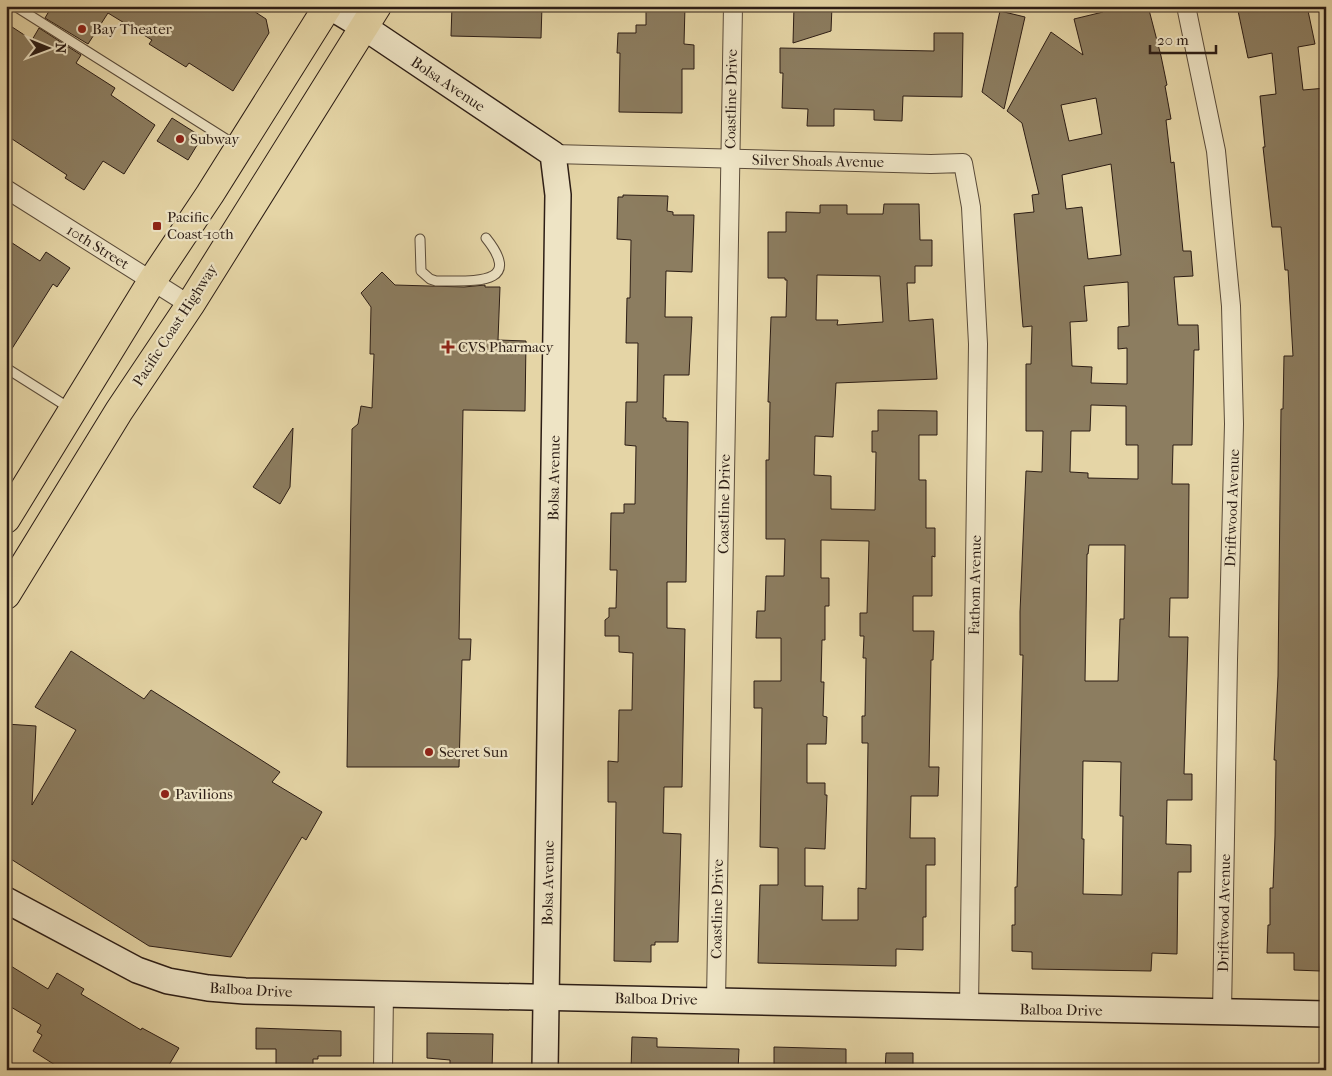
<svg xmlns="http://www.w3.org/2000/svg" width="1332" height="1076" font-family="'IM FELL French Canon',serif">
	<style>
		.building { fill: #8c7d60; stroke: #2c1d15; fill-rule: evenodd }
		.lines { fill: none; stroke-linecap: round; stroke-linejoin: round }
		.lane-casing { stroke: #5a4b39; stroke-width: 11 }
		.street-casing { stroke: #5a4b39; stroke-width: 20 }
		.secondary-casing { stroke: #2c1d15; stroke-width: 28 }
		.highway-casing { stroke: #2c1d15; stroke-width: 30 }
		.lane { stroke: #eee4c5; stroke-width: 9 }
		.street { stroke: #eee4c5; stroke-width: 18 }
		.secondary { stroke: #eee4c5; stroke-width: 25 }
		.highway { stroke: #e5d5a6; stroke-width: 28 }
		.poi-dot { fill: #8f2418; stroke: #eee4c5; stroke-width: 2 }
		.labels { text-anchor: middle; dominant-baseline: central; stroke-width: 4.5; stroke-linejoin: round; paint-order: stroke }
		.poi-label { font-size: 15px; fill: #2c1d15; stroke: #eee4c5; text-anchor: start }
		.street-label { font-size: 15px; fill: #2c1d15; stroke: #eee4c5 }
	</style>
	<rect width="100%" height="100%" fill="#e5d5a6"/>
	<filter id="stains"><feTurbulence type="fractalNoise" baseFrequency=".004" numOctaves="4"/><feColorMatrix values="0 0 0 0 .2 0 0 0 0 .09 0 0 0 0 .02 0 0 0 .5 -.17"/></filter>
	<radialGradient id="worn" r=".72"><stop offset=".6" stop-color="#630" stop-opacity="0"/><stop offset="1" stop-color="#630" stop-opacity=".3"/></radialGradient>
	<!-- building -->
	<g class="building">
		<path d="M 52,6 L 246,6 L 266,19 L 269,33 L 233,91 L 189,63 L 186,67 L 149,44 L 152,40 L 108,13 L 88,44 L 45,18 Z"/>
		<path d="M 452,6 L 542,6 L 541,38 L 451,36 Z"/>
		<path d="M 646,6 L 685,6 L 684,44 L 694,45 L 694,69 L 682,69 L 682,113 L 619,112 L 620,53 L 617,53 L 618,33 L 636,33 L 636,25 L 646,25 Z"/>
		<path d="M 794,6 L 832,6 L 831,31 L 793,43 Z"/>
		<path d="M 1102,6 L 1148,6 L 1161,56 L 1167,85 L 1165,86 L 1171,119 L 1166,120 L 1171,163 L 1174,162 L 1183,251 L 1191,251 L 1193,276 L 1174,277 L 1178,325 L 1198,325 L 1199,350 L 1194,350 L 1192,445 L 1173,445 L 1172,484 L 1189,484 L 1188,598 L 1170,598 L 1169,637 L 1188,637 L 1184,774 L 1192,774 L 1192,800 L 1167,800 L 1166,844 L 1191,845 L 1191,872 L 1178,872 L 1177,954 L 1152,953 L 1151,971 L 1032,969 L 1032,952 L 1012,951 L 1012,925 L 1015,925 L 1015,887 L 1017,887 L 1023,655 L 1020,655 L 1020,612 L 1026,471 L 1042,472 L 1043,431 L 1026,431 L 1026,364 L 1031,364 L 1032,326 L 1023,327 L 1014,214 L 1034,212 L 1032,195 L 1039,194 L 1022,123 L 1007,111 L 1051,32 L 1083,55 L 1074,19 L 1103,12 ZM 1096,98 L 1102,134 L 1069,141 L 1061,105 ZM 1111,164 L 1121,255 L 1088,259 L 1082,207 L 1066,209 L 1062,175 ZM 1128,282 L 1129,326 L 1118,327 L 1118,349 L 1127,348 L 1127,384 L 1091,383 L 1092,367 L 1072,366 L 1070,322 L 1087,321 L 1084,286 ZM 1091,405 L 1126,406 L 1126,445 L 1138,445 L 1138,479 L 1088,478 L 1088,473 L 1070,472 L 1071,431 L 1090,431 ZM 1089,545 L 1125,545 L 1124,619 L 1120,619 L 1118,681 L 1085,681 L 1087,554 L 1088,554 ZM 1083,761 L 1121,762 L 1120,816 L 1123,816 L 1122,895 L 1083,894 L 1084,839 L 1082,839 Z"/>
		<path d="M 1237,6 L 1307,6 L 1315,44 L 1298,47 L 1303,90 L 1326,88 L 1326,954 L 1321,954 L 1320,971 L 1294,970 L 1294,953 L 1267,953 L 1268,925 L 1270,925 L 1270,888 L 1273,888 L 1275,836 L 1276,760 L 1274,760 L 1278,676 L 1281,409 L 1283,409 L 1284,356 L 1293,356 L 1288,270 L 1285,270 L 1281,227 L 1272,227 L 1263,147 L 1265,147 L 1260,96 L 1276,94 L 1272,53 L 1248,58 Z"/>
		<path d="M 1000,11 L 1025,17 L 1004,109 L 982,92 Z"/>
		<path d="M 6,23 L 32,40 L 39,28 L 81,55 L 76,63 L 115,88 L 111,95 L 155,125 L 124,174 L 103,161 L 84,190 L 65,178 L 67,175 L 6,135 Z"/>
		<path d="M 934,33 L 963,33 L 962,97 L 903,96 L 902,121 L 874,120 L 874,110 L 834,109 L 834,126 L 807,126 L 808,109 L 782,108 L 783,73 L 780,73 L 780,48 L 934,51 Z"/>
		<path d="M 172,118 L 202,137 L 188,160 L 157,141 Z"/>
		<path d="M 623,195 L 668,196 L 667,211 L 673,212 L 673,215 L 694,215 L 692,272 L 666,271 L 665,317 L 692,317 L 689,375 L 664,375 L 663,418 L 666,418 L 666,421 L 688,422 L 686,582 L 667,582 L 667,628 L 685,629 L 682,787 L 664,787 L 663,833 L 681,834 L 678,942 L 655,942 L 655,945 L 651,945 L 651,962 L 614,961 L 616,802 L 608,802 L 608,761 L 618,762 L 619,710 L 632,710 L 633,653 L 619,652 L 619,636 L 605,636 L 605,620 L 609,617 L 609,608 L 616,608 L 617,570 L 610,570 L 611,513 L 624,513 L 624,504 L 635,504 L 636,446 L 625,445 L 626,402 L 637,402 L 638,343 L 626,343 L 627,298 L 630,298 L 631,240 L 617,239 L 618,197 L 623,197 Z"/>
		<path d="M 884,204 L 919,204 L 920,240 L 932,240 L 932,266 L 915,266 L 915,283 L 907,283 L 909,321 L 933,319 L 937,379 L 836,383 L 833,437 L 815,436 L 814,475 L 831,476 L 831,509 L 875,510 L 876,452 L 872,452 L 872,431 L 878,431 L 878,410 L 937,411 L 937,435 L 919,435 L 919,480 L 926,480 L 926,528 L 935,528 L 935,557 L 932,556 L 932,596 L 913,596 L 913,631 L 934,631 L 933,660 L 931,660 L 929,767 L 939,767 L 938,796 L 911,796 L 910,838 L 935,838 L 935,865 L 926,865 L 926,917 L 923,917 L 923,950 L 896,949 L 896,966 L 758,963 L 760,885 L 778,885 L 778,848 L 760,847 L 762,708 L 754,708 L 754,681 L 781,681 L 781,638 L 756,638 L 757,611 L 765,611 L 766,576 L 784,576 L 785,539 L 766,539 L 766,460 L 769,460 L 770,402 L 768,402 L 771,317 L 786,317 L 787,280 L 785,280 L 785,278 L 768,278 L 768,232 L 786,232 L 786,212 L 820,213 L 820,205 L 847,205 L 847,214 L 883,214 ZM 817,275 L 880,276 L 883,322 L 837,325 L 838,320 L 816,320 ZM 821,540 L 869,541 L 867,613 L 860,613 L 860,636 L 864,636 L 863,658 L 866,658 L 865,716 L 862,716 L 862,743 L 868,743 L 866,889 L 858,888 L 858,920 L 822,920 L 823,886 L 805,886 L 805,848 L 825,849 L 827,795 L 825,795 L 825,783 L 807,783 L 807,744 L 826,744 L 827,717 L 823,716 L 824,682 L 821,682 L 822,640 L 825,640 L 825,606 L 829,606 L 829,578 L 821,578 Z"/>
		<path d="M 6,239 L 40,261 L 46,252 L 70,268 L 57,287 L 53,284 L 6,358 Z"/>
		<path d="M 382,272 L 395,285 L 464,287 L 485,285 L 485,287 L 500,287 L 498,340 L 526,341 L 525,411 L 463,410 L 459,639 L 471,639 L 470,660 L 462,660 L 459,767 L 347,767 L 352,429 L 358,424 L 361,406 L 372,408 L 374,354 L 370,354 L 371,307 L 361,293 Z"/>
		<path d="M 293,428 L 290,487 L 280,504 L 253,487 Z"/>
		<path d="M 71,651 L 144,699 L 151,690 L 280,772 L 272,782 L 322,812 L 306,840 L 302,837 L 231,957 L 149,946 L 6,856 L 6,724 L 36,726 L 32,805 L 76,730 L 35,707 Z"/>
		<path d="M 6,963 L 48,989 L 57,973 L 84,989 L 81,994 L 141,1030 L 142,1028 L 179,1048 L 166,1070 L 63,1070 L 33,1051 L 42,1035 L 37,1032 L 41,1025 L 6,1004 Z"/>
		<path d="M 256,1028 L 341,1031 L 341,1056 L 318,1056 L 318,1059 L 313,1059 L 313,1070 L 276,1070 L 276,1049 L 256,1049 Z"/>
		<path d="M 427,1033 L 493,1034 L 492,1070 L 450,1070 L 450,1060 L 427,1058 Z"/>
		<path d="M 632,1037 L 657,1038 L 657,1047 L 739,1049 L 738,1070 L 631,1070 Z"/>
		<path d="M 774,1047 L 846,1049 L 846,1070 L 774,1070 Z"/>
		<path d="M 886,1053 L 913,1053 L 913,1070 L 885,1070 Z"/>
	</g>
	<g class="lines">
		<!-- lane casing -->
		<g class="lane-casing">
			<g id="lane">
				<path d="M 15,6 L 237,146"/>
				<path d="M 420,239 L 421,271 L 430,279 L 436,281 C 468,280 526,288 486,238"/>
				<path d="M 6,368 L 71,409"/>
			</g>
		</g>
		<!-- street casing -->
		<g class="street-casing">
			<g id="street">
				<path d="M 1186,6 L 1216,151 L 1231,306 L 1234,424 L 1228,660 L 1222,1013"/>
				<path d="M 553,154 L 931,164 L 963,163 L 971,207 L 978,344 L 969,1008"/>
				<path d="M 6,189 L 190,305"/>
				<path d="M 716,1001 L 733,6"/>
				<path d="M 383,1070 L 384,993"/>
			</g>
		</g>
		<!-- secondary casing -->
		<g class="secondary-casing">
			<g id="secondary">
				<path d="M 329,6 L 364,27 L 553,154 L 558,195 L 545,1070"/>
				<path d="M 6,900 L 137,970 L 168,981 L 208,988 L 245,991 C 606,996 966,1009 1326,1014"/>
			</g>
		</g>
		<!-- highway casing -->
		<g class="highway-casing">
			<g id="highway">
				<path d="M 6,519 L 152,281 L 210,194 L 328,6"/>
				<path d="M 6,595 L 119,411 L 190,305 L 377,6"/>
			</g>
		</g>
		<!-- lane -->
		<use href="#lane" class="lane"/>
		<!-- street -->
		<use href="#street" class="street"/>
		<!-- secondary -->
		<use href="#secondary" class="secondary"/>
		<!-- highway -->
		<use href="#highway" class="highway"/>
	</g>
	<!-- markers -->
	<g class="poi-dot">
		<circle cx="82" cy="29" r="5"/>
		<circle cx="180" cy="139" r="5"/>
		<rect x="152" y="221" width="10" height="10" rx="2.5"/>
		<path d="M445.5 339.5h5v5h5v5h-5v5h-5v-5h-5v-5h5z"/>
		<circle cx="429" cy="752" r="5"/>
		<circle cx="165" cy="794" r="5"/>
	</g>
	<g class="labels">
		<!-- poi labels -->
		<g class="poi-label">
			<text x="92" y="29">Bay Theater</text>
			<text x="190" y="139">Subway</text>
			<text x="167" y="217">Pacific<tspan x="167" dy="17">Coast-10th</tspan></text>
			<text x="458" y="347">CVS Pharmacy</text>
			<text x="439" y="752">Secret Sun</text>
			<text x="175" y="794">Pavilions</text>
		</g>
		<!-- street labels -->
		<g class="street-label">
			<text transform="translate(448 84) rotate(34)">Bolsa Avenue</text>
			<text transform="translate(731 99) rotate(-89)">Coastline Drive</text>
			<text transform="translate(818 161) rotate(1)">Silver Shoals Avenue</text>
			<text transform="translate(98 247) rotate(32)">10th Street</text>
			<text transform="translate(175 325) rotate(-57)">Pacific Coast Highway</text>
			<text transform="translate(554 478) rotate(-89)">Bolsa Avenue</text>
			<text transform="translate(724 504) rotate(-89)">Coastline Drive</text>
			<text transform="translate(1232 508) rotate(-88)">Driftwood Avenue</text>
			<text transform="translate(975 585) rotate(-89)">Fathom Avenue</text>
			<text transform="translate(548 883) rotate(-89)">Bolsa Avenue</text>
			<text transform="translate(717 909) rotate(-89)">Coastline Drive</text>
			<text transform="translate(1224 913) rotate(-89)">Driftwood Avenue</text>
			<text transform="translate(251 990) rotate(3)">Balboa Drive</text>
			<text transform="translate(656 999) rotate(1)">Balboa Drive</text>
			<text transform="translate(1061 1010) rotate(1)">Balboa Drive</text>
		</g>
	</g>
	<!-- margin -->
	<rect width="1332" height="1076" fill="none" stroke="#e5d5a6" stroke-width="25"/>
	<rect x="8" y="8" width="1317" height="1061" fill="none" stroke="#2c1d15" stroke-width="2.5"/>
	<rect x="12" y="12" width="1307" height="1051" fill="none" stroke="#2c1d15"/>
	<!-- north arrow -->
	<g transform="translate(48 48) rotate(91)" stroke="#eee4c5" stroke-width="4" paint-order="stroke">
	<path d="M0-4L9 19L0 12L-9 19Z" fill="#2c1d15"/>
	<text y="-8" font-size="14" font-weight="bold" text-anchor="middle" fill="#2c1d15">N</text>
	</g>
	<!-- scale -->
	<path d="M1150 45v8h66v-8" fill="none" stroke="#2c1d15" stroke-width="2.5"/>
	<text x="1157" y="45" font-size="15" fill="#2c1d15" stroke="#eee4c5" stroke-width="4" paint-order="stroke">20 m</text>
	<rect width="100%" height="100%" filter="url(#stains)"/>
	<rect width="100%" height="100%" fill="url(#worn)"/>
</svg>
